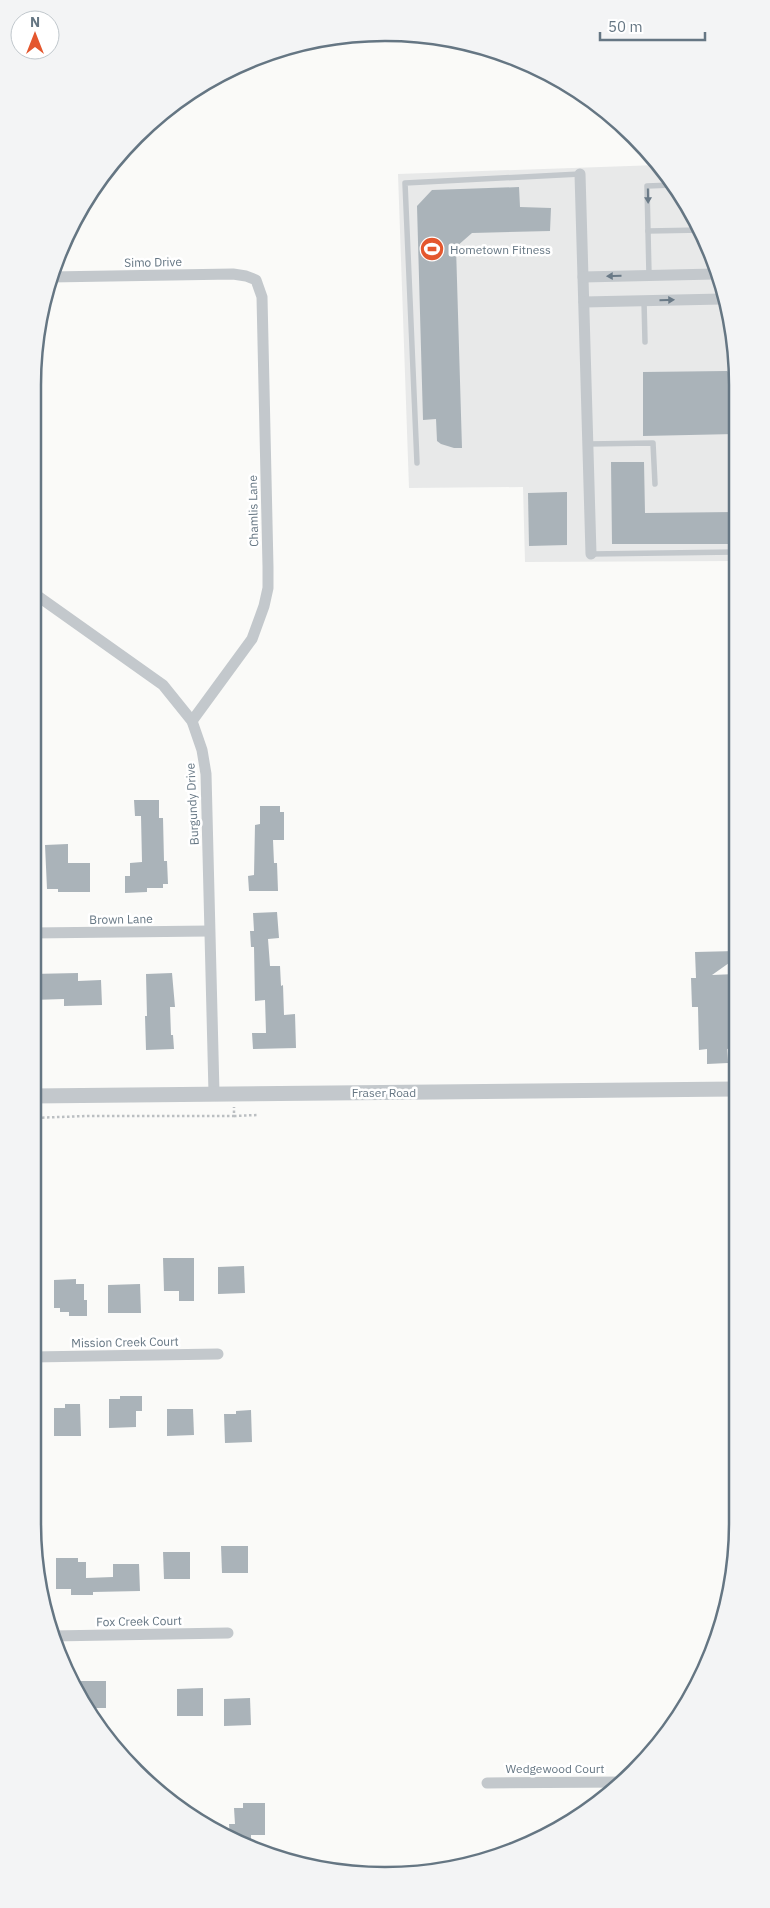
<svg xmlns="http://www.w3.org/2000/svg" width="770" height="1908" font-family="'IBM Plex Sans',sans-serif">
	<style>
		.built { fill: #e8e9e9 }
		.building { fill: #aab3b9 }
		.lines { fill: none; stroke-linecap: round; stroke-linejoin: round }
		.path { stroke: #bbbfc2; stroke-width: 2.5; stroke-dasharray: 2.5 2.5; stroke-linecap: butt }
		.service { stroke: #c3c8cc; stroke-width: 5.5 }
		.minor { stroke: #c3c8cc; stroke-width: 11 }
		.tertiary { stroke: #c3c8cc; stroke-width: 15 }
		.oneway { fill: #6a7a87 }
		.labels { text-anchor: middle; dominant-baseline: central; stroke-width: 5; stroke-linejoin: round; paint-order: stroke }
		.poi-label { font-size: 12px; fill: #657683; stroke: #fff; text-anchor: start }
		.street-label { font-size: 12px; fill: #657683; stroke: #fff }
		.rim { fill: none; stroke: #657683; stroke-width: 2.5 }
	</style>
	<rect width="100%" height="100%" fill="#fafaf8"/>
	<!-- built -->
	<path class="built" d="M 658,165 L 701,229 L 734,339 L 735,561 L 525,562 L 523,487 L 409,488 L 398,174 Z"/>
	<!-- building -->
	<g class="building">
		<path d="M 519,187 L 520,207 L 551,208 L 550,231 L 472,233 L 456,247 L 462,448 L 454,448 L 441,444 L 437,441 L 436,419 L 423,420 L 417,206 L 432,190 Z"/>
		<path d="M 727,371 L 735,378 L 735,434 L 643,436 L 643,372 Z"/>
		<path d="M 611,462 L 644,462 L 645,513 L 734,512 L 734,544 L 612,544 Z"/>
		<path d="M 567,492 L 567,545 L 529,546 L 528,493 Z"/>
		<path d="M 134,800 L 159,800 L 159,818 L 163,818 L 164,861 L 167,861 L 168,884 L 163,884 L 163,888 L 147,888 L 147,892 L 125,893 L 125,876 L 130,876 L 130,863 L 142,862 L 141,816 L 135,816 Z"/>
		<path d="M 260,806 L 280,806 L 280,812 L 284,812 L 284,840 L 273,840 L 274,863 L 277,863 L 278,891 L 249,891 L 248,876 L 254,875 L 255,825 L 260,824 Z"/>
		<path d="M 68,844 L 68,863 L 90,863 L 90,892 L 58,892 L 58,889 L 47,889 L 45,845 Z"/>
		<path d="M 277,912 L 279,938 L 268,939 L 270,966 L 280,966 L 281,986 L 283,985 L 284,1015 L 295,1014 L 296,1048 L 253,1049 L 252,1033 L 266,1033 L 265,1000 L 255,1001 L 254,947 L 251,947 L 250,931 L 254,931 L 253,913 Z"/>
		<path d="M 736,951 L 736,958 L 712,975 L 736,974 L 736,1012 L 731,1013 L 732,1048 L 727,1049 L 728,1063 L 707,1064 L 707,1049 L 699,1050 L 698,1007 L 692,1007 L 691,978 L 696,978 L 695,952 Z"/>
		<path d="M 78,973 L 78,981 L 101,980 L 102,1005 L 64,1006 L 64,999 L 32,1000 L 32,974 Z"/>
		<path d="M 172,973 L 175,1007 L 170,1007 L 171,1035 L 173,1035 L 174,1049 L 146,1050 L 145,1016 L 147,1016 L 146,974 Z"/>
		<path d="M 163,1258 L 194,1258 L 194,1301 L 179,1301 L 179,1291 L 164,1291 Z"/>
		<path d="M 244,1266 L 245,1293 L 218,1294 L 218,1267 Z"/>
		<path d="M 76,1279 L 76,1284 L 84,1284 L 84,1300 L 87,1300 L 87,1316 L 69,1316 L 69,1312 L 60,1312 L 60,1308 L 54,1308 L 54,1280 Z"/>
		<path d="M 140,1284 L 141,1313 L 108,1313 L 108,1285 Z"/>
		<path d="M 120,1396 L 142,1396 L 142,1411 L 136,1411 L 136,1427 L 109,1428 L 109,1399 L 120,1399 Z"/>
		<path d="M 65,1404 L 80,1404 L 81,1436 L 54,1436 L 54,1408 L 65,1408 Z"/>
		<path d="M 167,1409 L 193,1409 L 194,1435 L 167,1436 Z"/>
		<path d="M 251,1410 L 252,1442 L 225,1443 L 224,1414 L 236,1414 L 236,1411 Z"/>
		<path d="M 221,1546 L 248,1546 L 248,1573 L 222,1573 Z"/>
		<path d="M 163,1552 L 190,1552 L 190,1579 L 164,1579 Z"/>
		<path d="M 56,1558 L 78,1558 L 78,1562 L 86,1562 L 86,1578 L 113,1577 L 113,1564 L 139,1564 L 140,1591 L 93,1592 L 93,1595 L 71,1595 L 71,1589 L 56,1589 Z"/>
		<path d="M 80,1681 L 106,1681 L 106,1708 L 86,1708 L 80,1699 Z"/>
		<path d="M 203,1688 L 203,1716 L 177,1716 L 177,1689 Z"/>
		<path d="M 250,1698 L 251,1725 L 224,1726 L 224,1699 Z"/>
		<path d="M 243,1803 L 265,1803 L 265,1835 L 251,1835 L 251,1841 L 236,1841 L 230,1838 L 229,1824 L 235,1824 L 234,1808 L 243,1808 Z"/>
	</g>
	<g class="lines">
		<!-- path -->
		<g class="path">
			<path d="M 234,1116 L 257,1115"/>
			<path d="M 32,1118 L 87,1116 L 234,1116 L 234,1107"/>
		</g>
		<!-- service -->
		<g class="service">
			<path d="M 648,231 L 702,230"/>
			<path d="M 649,275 L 647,186 L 672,185"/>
			<path d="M 644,301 L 645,342"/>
			<path d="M 588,444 L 653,443 L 655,484"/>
			<path d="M 417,463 L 405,183 L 580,174"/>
			<path d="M 591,554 L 735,552"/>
		</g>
		<!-- minor -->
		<g class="minor">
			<path d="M 580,174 L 591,554"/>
			<path d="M 50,277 L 233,274 L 246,276 L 256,280 L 262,297 L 268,567 L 268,588 L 264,606 L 252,639 L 192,721"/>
			<path d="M 583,277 L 715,274"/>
			<path d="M 584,302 L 722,299"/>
			<path d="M 32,592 L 163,685 L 192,721 L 202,750 L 206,774 L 214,1093"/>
			<path d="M 32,933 L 209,931"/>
			<path d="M 32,1357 L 218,1354"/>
			<path d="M 51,1636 L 228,1633"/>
			<path d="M 487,1783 L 624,1782"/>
		</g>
		<!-- tertiary -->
		<path class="tertiary" d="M 32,1096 L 736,1089"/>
	</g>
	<!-- one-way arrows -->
	<defs><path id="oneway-solid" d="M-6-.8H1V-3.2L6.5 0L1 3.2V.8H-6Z" transform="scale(1.25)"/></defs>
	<g class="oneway">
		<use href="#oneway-solid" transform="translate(648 196) rotate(89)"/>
		<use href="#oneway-solid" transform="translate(614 276) rotate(179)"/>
		<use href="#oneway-solid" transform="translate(667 300) rotate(-1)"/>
	</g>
	<!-- icons -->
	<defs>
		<g id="stadium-disc" transform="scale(1.25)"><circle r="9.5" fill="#e4572e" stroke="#fff"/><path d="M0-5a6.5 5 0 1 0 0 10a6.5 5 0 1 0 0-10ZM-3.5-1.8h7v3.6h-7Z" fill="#fff"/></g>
	</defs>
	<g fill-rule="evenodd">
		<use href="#stadium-disc" x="432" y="249"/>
	</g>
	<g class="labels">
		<!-- poi labels -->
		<g class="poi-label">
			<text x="450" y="249">Hometown Fitness</text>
		</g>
		<!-- street labels -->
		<g class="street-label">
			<text transform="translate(153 262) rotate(-1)">Simo Drive</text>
			<text transform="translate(253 511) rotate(-91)">Chamlis Lane</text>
			<text transform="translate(192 804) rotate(-93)">Burgundy Drive</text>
			<text transform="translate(121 919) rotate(-1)">Brown Lane</text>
			<text x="384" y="1092">Fraser Road</text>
			<text transform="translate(125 1342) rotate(-1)">Mission Creek Court</text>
			<text transform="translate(139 1621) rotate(-1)">Fox Creek Court</text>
			<text x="555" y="1768">Wedgewood Court</text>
		</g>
	</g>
	<!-- crop -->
	<path d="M0 0H770V1908H0ZM385 41H385A344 344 0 0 1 729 385V1523A344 344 0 0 1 385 1867H385A344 344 0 0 1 41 1523V385A344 344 0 0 1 385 41Z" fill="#f3f4f5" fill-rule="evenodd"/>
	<path class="rim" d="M385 41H385A344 344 0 0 1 729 385V1523A344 344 0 0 1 385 1867H385A344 344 0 0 1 41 1523V385A344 344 0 0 1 385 41Z"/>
	<!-- north arrow -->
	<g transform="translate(35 35)"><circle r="24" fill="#ffffff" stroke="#c1c8cd"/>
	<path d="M0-4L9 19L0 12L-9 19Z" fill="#e4572e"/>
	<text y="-8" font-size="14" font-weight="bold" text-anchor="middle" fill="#657683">N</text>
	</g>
	<!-- scale -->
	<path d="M600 32v8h105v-8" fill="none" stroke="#657683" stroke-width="2.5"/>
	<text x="608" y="32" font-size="15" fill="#657683" stroke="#ffffff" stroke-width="4" paint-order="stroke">50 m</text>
</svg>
